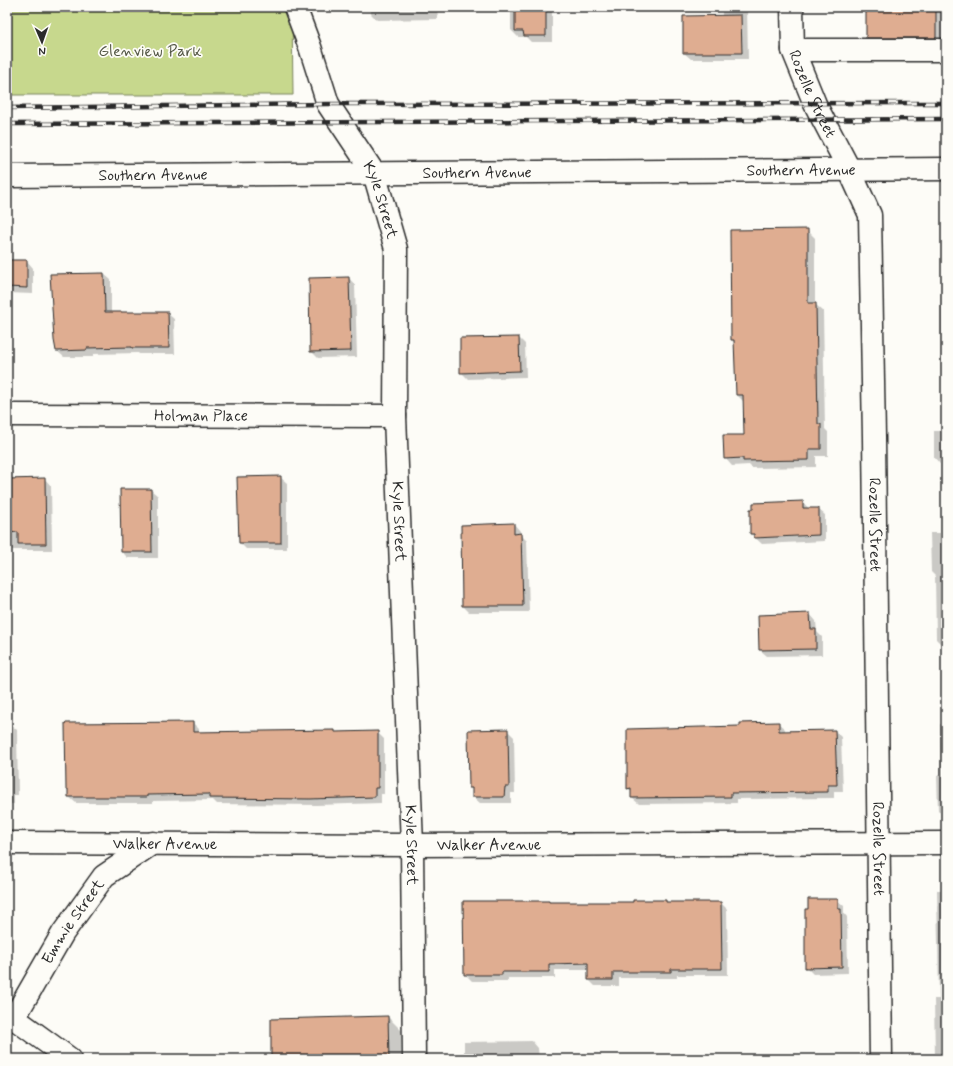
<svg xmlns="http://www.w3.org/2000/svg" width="953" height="1066" font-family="Mynerve,sans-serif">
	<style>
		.green { fill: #c7d88d; stroke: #79825c }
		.shadow { fill: #0003 }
		.building { fill: #dfad91; stroke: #2b2b2b }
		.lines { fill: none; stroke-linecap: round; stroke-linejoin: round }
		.minor-casing { stroke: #2b2b2b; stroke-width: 25 }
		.secondary-casing { stroke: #2b2b2b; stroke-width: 25 }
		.primary-casing { stroke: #2b2b2b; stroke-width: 25 }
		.minor { stroke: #fdfcf7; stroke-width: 22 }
		.secondary { stroke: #fdfcf7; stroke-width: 22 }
		.primary { stroke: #fdfcf7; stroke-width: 22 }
		.rail-casing { stroke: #2b2b2b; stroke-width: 4.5 }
		.rail { stroke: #fdfcf7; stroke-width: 3; stroke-dasharray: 9; stroke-linecap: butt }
		.labels { text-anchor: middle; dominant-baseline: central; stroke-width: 3.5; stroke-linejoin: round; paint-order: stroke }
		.park-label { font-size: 16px; fill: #525644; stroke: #fdfcf7 }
		.street-label { font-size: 16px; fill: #2b2b2b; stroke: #fdfcf7 }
	</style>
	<rect width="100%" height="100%" fill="#fdfcf7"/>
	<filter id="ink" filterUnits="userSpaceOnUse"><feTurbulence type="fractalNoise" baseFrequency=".025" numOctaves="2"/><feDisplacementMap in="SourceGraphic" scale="8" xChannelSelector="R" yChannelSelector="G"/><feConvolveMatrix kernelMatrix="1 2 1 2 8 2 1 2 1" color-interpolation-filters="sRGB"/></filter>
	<g filter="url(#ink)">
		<!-- green -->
		<path class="green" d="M 7,7 L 292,7 L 293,95 L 7,95 Z"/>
		<!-- shadow -->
		<g class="shadow">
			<path d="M 371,7 L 437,7 L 438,19 L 377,20 L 371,14 Z"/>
			<path d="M 511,7 L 552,7 L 552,42 L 531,42 L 526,37 L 518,37 L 511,30 Z"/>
			<path d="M 722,7 L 747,7 L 748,59 L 691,59 L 684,53 L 684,17 L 722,17 Z"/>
			<path d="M 867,7 L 942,7 L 942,44 L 874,44 L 867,37 Z"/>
			<path d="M 807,230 L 815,238 L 815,304 L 823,311 L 825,429 L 828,432 L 828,456 L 816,456 L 816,467 L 752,468 L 749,465 L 732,466 L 725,458 L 745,436 L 744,402 L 737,395 L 735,343 L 732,340 Z"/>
			<path d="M 7,261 L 27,261 L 33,268 L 33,294 L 7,293 Z"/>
			<path d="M 51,274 L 104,274 L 111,280 L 111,313 L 167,313 L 174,319 L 175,354 L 139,354 L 138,353 L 93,354 L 93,357 L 64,357 L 57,351 Z"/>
			<path d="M 349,278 L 355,285 L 357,357 L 318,358 L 311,351 Z"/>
			<path d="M 941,284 L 946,284 L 946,464 L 940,464 L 934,457 L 934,431 L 943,431 L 943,386 L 941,364 Z"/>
			<path d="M 519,338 L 525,344 L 526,377 L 468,379 L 461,372 Z"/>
			<path d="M 280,477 L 287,483 L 287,549 L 246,549 L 240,543 Z"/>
			<path d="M 45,479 L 51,486 L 52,550 L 7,550 L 7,488 Z"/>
			<path d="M 121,490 L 151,490 L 158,496 L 158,558 L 128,558 L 122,552 Z"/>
			<path d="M 803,502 L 809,509 L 818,509 L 825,515 L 825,541 L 762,544 L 751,534 Z"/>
			<path d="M 514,524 L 520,531 L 520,534 L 527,541 L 529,612 L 469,612 L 463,606 Z"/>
			<path d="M 930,533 L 946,533 L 946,646 L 943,646 L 936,639 L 935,576 L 931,572 Z"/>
			<path d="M 810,614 L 816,621 L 817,632 L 822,637 L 822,655 L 767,656 L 760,650 Z"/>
			<path d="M 945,705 L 946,705 L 946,817 L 944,817 L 938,810 L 937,775 L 941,775 L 940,724 L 946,725 Z"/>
			<path d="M 193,723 L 199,729 L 199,733 L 334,731 L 336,733 L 377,732 L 384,739 L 384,794 L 381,794 L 381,803 L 317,805 L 217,804 L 213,800 L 153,801 L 153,803 L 76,803 L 69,797 L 69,791 L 67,789 L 66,724 Z"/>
			<path d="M 778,723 L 785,729 L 785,732 L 835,731 L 841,737 L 843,791 L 834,791 L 834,798 L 737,799 L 737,803 L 639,804 L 632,798 L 632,792 L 628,788 L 741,727 Z"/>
			<path d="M 7,724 L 10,724 L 17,730 L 18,795 L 14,795 L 14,804 L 7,804 Z"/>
			<path d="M 507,730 L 514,737 L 515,793 L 511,793 L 511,803 L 480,803 L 473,797 L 473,790 L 470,788 Z"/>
			<path d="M 937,890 L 946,890 L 946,1059 L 935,1059 L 934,999 L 939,999 Z"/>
			<path d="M 837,900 L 844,906 L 844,913 L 847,917 L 848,973 L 813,974 L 806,967 Z"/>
			<path d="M 666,901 L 668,903 L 721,903 L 727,909 L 728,975 L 677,975 L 677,978 L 619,978 L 619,986 L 595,986 L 589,980 L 589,970 L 555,970 L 555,978 L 508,978 L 508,981 L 472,981 L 465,974 L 550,903 L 634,903 Z"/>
			<path d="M 388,1017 L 401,1030 L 401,1059 L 272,1059 Z"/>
			<path d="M 532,1041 L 538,1048 L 539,1059 L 456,1059 L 456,1054 L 464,1054 L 464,1042 Z"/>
		</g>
		<!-- building -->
		<g class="building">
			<path d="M 515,7 L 546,7 L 546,36 L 524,36 L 523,31 L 515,31 Z"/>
			<rect x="866" y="7" width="70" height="31"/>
			<path d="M 741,15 L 742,53 L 683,53 L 683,16 Z"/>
			<path d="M 808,229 L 808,303 L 816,303 L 818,424 L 821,424 L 821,449 L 809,449 L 809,460 L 743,461 L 743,458 L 724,459 L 723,435 L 744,435 L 743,395 L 736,395 L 734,340 L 731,340 L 730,230 Z"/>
			<path d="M 7,260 L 27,260 L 27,288 L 7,287 Z"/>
			<path d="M 104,273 L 105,312 L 168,312 L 169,348 L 132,348 L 132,347 L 87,348 L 87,350 L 56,351 L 54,340 L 50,274 Z"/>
			<path d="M 349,277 L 351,351 L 310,352 L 309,278 Z"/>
			<path d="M 519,337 L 520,371 L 460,373 L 460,338 Z"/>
			<path d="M 281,476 L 281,543 L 239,543 L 237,477 Z"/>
			<path d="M 45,478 L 46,544 L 18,544 L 18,532 L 8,533 L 7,479 Z"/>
			<path d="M 120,489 L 151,489 L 152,552 L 121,552 Z"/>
			<path d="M 803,501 L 803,508 L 819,508 L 819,535 L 754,538 L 754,534 L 750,534 L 750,509 L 753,509 L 753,503 Z"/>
			<path d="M 514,523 L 514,534 L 521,533 L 523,606 L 462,606 L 461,525 Z"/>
			<path d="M 810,613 L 811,629 L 816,629 L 816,649 L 759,650 L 758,615 Z"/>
			<path d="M 193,722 L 193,732 L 335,730 L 335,732 L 378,731 L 378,788 L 375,788 L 375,797 L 310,799 L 209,798 L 209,794 L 147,795 L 147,797 L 68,797 L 68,789 L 66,789 L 65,723 Z"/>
			<path d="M 779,722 L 779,731 L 835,730 L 837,785 L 828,785 L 828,792 L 731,793 L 731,797 L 631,798 L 631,788 L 627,789 L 627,729 L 740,726 L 740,723 Z"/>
			<path d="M 508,729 L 509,787 L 505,787 L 504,797 L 472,797 L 472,788 L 469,788 L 468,730 Z"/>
			<path d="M 808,899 L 838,899 L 838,909 L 841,909 L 842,967 L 805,968 L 805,909 L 808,909 Z"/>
			<path d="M 633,900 L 666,900 L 666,902 L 721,902 L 722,969 L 671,969 L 671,972 L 613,972 L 613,980 L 588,980 L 588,963 L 549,964 L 549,972 L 502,972 L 502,975 L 464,975 L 463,901 L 549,901 L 549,902 L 633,902 Z"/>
			<path d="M 388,1016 L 389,1059 L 271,1059 L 271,1019 Z"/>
		</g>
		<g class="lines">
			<!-- minor casing -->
			<g class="minor-casing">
				<g id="minor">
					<path id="s1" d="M 295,7 L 310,47 L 328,104 L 374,173 L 396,249 L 395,416 L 412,845 L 414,1059"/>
					<path id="s2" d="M 792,7 L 793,50 L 815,104 L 849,169 L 870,215 L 874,437 L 881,1059"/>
					<path d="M 793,50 L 946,50"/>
					<path id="s3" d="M 7,415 L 395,416"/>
					<path id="s4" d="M 7,843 L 412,845 L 946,843"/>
					<path id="s5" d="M 14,1018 L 63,933 L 104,876 L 153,843"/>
				</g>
			</g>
			<!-- secondary casing -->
			<g class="secondary-casing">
				<g id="secondary">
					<path id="s6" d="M 7,176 L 946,169"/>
				</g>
			</g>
			<!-- primary casing -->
			<g class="primary-casing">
				<path id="primary" d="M 7,1013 L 70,1059"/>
			</g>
			<!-- minor -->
			<use href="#minor" class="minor"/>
			<!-- secondary -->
			<use href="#secondary" class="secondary"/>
			<!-- primary -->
			<use href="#primary" class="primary"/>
			<!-- rail casing -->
			<g class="rail-casing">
				<g id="rail">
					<path d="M 7,108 L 328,104 L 946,103"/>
					<path d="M 7,124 L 946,119"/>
				</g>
			</g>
			<!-- rail -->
			<use href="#rail" class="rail"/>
		</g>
	</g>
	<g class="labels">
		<!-- park labels -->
		<g class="park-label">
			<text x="150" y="51">Glenview Park</text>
		</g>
		<!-- street labels -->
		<g class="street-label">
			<text stroke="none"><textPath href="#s2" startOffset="91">Rozelle Street</textPath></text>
			<text stroke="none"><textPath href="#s6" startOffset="794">Southern Avenue</textPath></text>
			<text stroke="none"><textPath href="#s6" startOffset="470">Southern Avenue</textPath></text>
			<text stroke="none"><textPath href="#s6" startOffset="146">Southern Avenue</textPath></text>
			<text stroke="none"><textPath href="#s1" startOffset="213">Kyle Street</textPath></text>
			<text stroke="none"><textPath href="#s3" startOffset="194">Holman Place</textPath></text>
			<text stroke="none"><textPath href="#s1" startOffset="537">Kyle Street</textPath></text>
			<text stroke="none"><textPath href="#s2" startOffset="535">Rozelle Street</textPath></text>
			<text stroke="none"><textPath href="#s4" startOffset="158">Walker Avenue</textPath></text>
			<text stroke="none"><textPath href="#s1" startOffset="861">Kyle Street</textPath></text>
			<text stroke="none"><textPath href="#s4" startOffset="482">Walker Avenue</textPath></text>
			<text stroke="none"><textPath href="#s2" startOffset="859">Rozelle Street</textPath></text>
			<text stroke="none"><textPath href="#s5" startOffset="113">Emmie Street</textPath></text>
		</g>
	</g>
	<!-- margin -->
	<rect width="953" height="1066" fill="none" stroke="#fdfcf7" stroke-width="24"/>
	<rect x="12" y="12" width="929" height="1042" fill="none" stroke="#2b2b2b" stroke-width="1.5" filter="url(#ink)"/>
	<!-- north arrow -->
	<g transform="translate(42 42) rotate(178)" stroke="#fdfcf7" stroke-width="3" paint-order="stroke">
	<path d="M0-3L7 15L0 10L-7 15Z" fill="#2b2b2b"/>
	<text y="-6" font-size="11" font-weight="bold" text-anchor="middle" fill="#2b2b2b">N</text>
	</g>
</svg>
